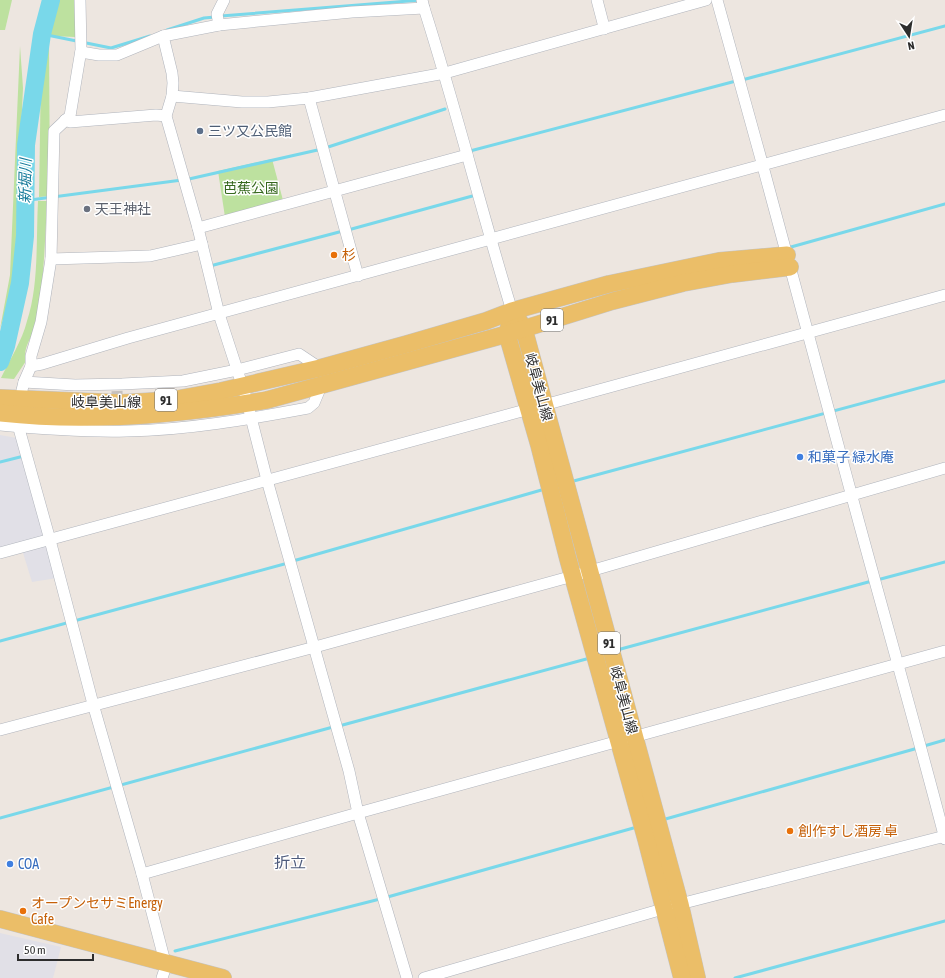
<svg xmlns="http://www.w3.org/2000/svg" width="945" height="978" font-family="'Asap Condensed','Noto Sans JP',sans-serif">
	<style>
		.industrial { fill: #e1e0e7 }
		.green { fill: #bde19f }
		.lines { fill: none; stroke-linecap: round; stroke-linejoin: round }
		.stream { stroke: #79d8ea; stroke-width: 3 }
		.river { stroke: #79d8ea; stroke-width: 18 }
		.minor-tunnel { stroke: #c7c1bc; stroke-width: 11; stroke-dasharray: 11 5.5; stroke-linecap: butt }
		.minor-casing { stroke: #b0b4bc; stroke-width: 12 }
		.primary-casing { stroke: #c4c4c4; stroke-width: 18 }
		.minor { stroke: #fff; stroke-width: 11 }
		.primary { stroke: #ebbe68; stroke-width: 17 }
		.service-dot { fill: #5c6f8a; stroke: #fff; stroke-width: 1.5 }
		.worship-dot { fill: #6b7280; stroke: #fff; stroke-width: 1.5 }
		.food-dot { fill: #e8710a; stroke: #fff; stroke-width: 1.5 }
		.shop-dot { fill: #3f7fe0; stroke: #fff; stroke-width: 1.5 }
		.labels { text-anchor: middle; dominant-baseline: central; stroke-width: 3; stroke-linejoin: round; paint-order: stroke }
		.shield { fill: #fff; stroke: #6c6c6c; stroke-width: 1 }
		.shield-label { font-size: 13px; font-weight: bold; fill: #2d2d2d }
		.service-label { font-size: 14px; fill: #4e5e75; stroke: #fff; text-anchor: start }
		.park-label { font-size: 14px; fill: #36681e; stroke: #fff }
		.worship-label { font-size: 14px; fill: #5b616d; stroke: #fff; text-anchor: start }
		.food-label { font-size: 14px; fill: #c56008; stroke: #fff; text-anchor: start }
		.street-label { font-size: 14px; fill: #2d2d2d; stroke: #fff }
		.shop-label { font-size: 14px; fill: #366cbe; stroke: #fff; text-anchor: start }
		.water-label { font-size: 15px; font-style: italic; fill: #147a9a; stroke: #fff }
		.quarter-label { font-size: 16px; fill: #4e5b7c; stroke: #fff }
	</style>
	<rect width="100%" height="100%" fill="#ede6e0"/>
	<!-- industrial -->
	<g class="industrial">
		<path d="M 0,435 L 17,438 L 57,578 L 32,582 L 20,543 L 0,549 Z"/>
		<path d="M 0,933 L 61,947 L 53,978 L 0,978 Z"/>
	</g>
	<!-- green -->
	<g class="green">
		<path d="M 0,0 L 12,0 L 5,30 L 0,30 Z"/>
		<path d="M 57,0 L 76,0 L 75,37 L 51,36 L 49,28 Z"/>
		<path d="M 49,43 L 50,196 L 39,197 L 41,70 L 45,47 Z"/>
		<path d="M 20,46 L 23,88 L 14,283 L 0,329 L 10,275 Z"/>
		<path d="M 272,159 L 284,204 L 225,217 L 218,171 Z"/>
		<path d="M 38,201 L 47,201 C 45,242 44,283 36,324 C 33,337 22,347 26,361 L 14,379 L 1,378 C 10,359 22,341 27,321 C 39,285 36,239 38,201 Z"/>
	</g>
	<g class="lines">
		<!-- stream -->
		<g class="stream">
			<path d="M 221,16 L 421,0"/>
			<path d="M 167,30 L 204,18 L 215,17"/>
			<path d="M 42,34 L 111,48 L 150,36"/>
			<path d="M 742,80 L 945,26"/>
			<path d="M 470,152 L 470,151 L 736,81"/>
			<path d="M 189,179 L 322,149 L 445,109"/>
			<path d="M 30,200 L 182,180"/>
			<path d="M 348,230 L 476,195"/>
			<path d="M 791,247 L 945,204"/>
			<path d="M 210,266 L 343,231"/>
			<path d="M 0,462 L 24,456"/>
			<path d="M 570,482 L 945,381"/>
			<path d="M 293,561 L 545,489"/>
			<path d="M 877,580 L 945,562"/>
			<path d="M 0,641 L 288,563"/>
			<path d="M 617,650 L 872,581"/>
			<path d="M 339,726 L 590,658"/>
			<path d="M 924,746 L 945,740"/>
			<path d="M 0,818 L 333,727"/>
			<path d="M 662,820 L 918,748"/>
			<path d="M 175,951 L 384,898 L 637,827"/>
			<path d="M 735,978 L 945,921"/>
		</g>
		<!-- river -->
		<path class="river" d="M 0,362 L 6,346 L 20,283 L 25,236 L 26,145 L 42,34 L 51,0"/>
		<!-- minor-tunnel -->
		<path class="minor-tunnel" d="M 117,391 L 118,426"/>
		<!-- minor casing -->
		<g class="minor-casing">
			<g id="minor">
				<path d="M 422,0 L 424,8 C 456,108 481,210 512,311"/>
				<path d="M 597,0 L 603,23 L 604,29"/>
				<path d="M 717,0 C 763,164 807,329 851,493 C 882,609 915,723 945,839"/>
				<path d="M 219,25 L 217,14 L 224,0"/>
				<path d="M 81,52 L 99,55 L 117,55 L 163,36"/>
				<path d="M 172,96 L 242,102 L 268,102 L 309,98 L 445,73 L 706,0"/>
				<path d="M 309,98 L 358,276"/>
				<path d="M 65,120 L 70,122 L 156,115 L 166,116"/>
				<path d="M 198,228 L 467,155"/>
				<path d="M 51,259 L 150,256 L 202,244"/>
				<path d="M 31,366 L 42,364 L 128,338 L 945,115"/>
				<path d="M 24,382 L 75,385 L 122,384 L 183,381 L 237,370 L 299,354 L 320,368"/>
				<path d="M 22,390 L 24,382 L 31,366 L 31,356 L 41,322 L 51,259 L 54,131 L 70,116 L 81,50 L 80,0"/>
				<path d="M 0,425 C 42,429 85,432 127,431 C 188,430 249,419 308,408 L 314,403 L 322,384"/>
				<path d="M 18,425 L 50,540 L 93,704 L 142,874 L 165,962 L 165,969 L 162,978"/>
				<path d="M 0,553 L 544,405 L 945,295"/>
				<path d="M 0,730 L 315,647 L 573,576 L 945,468"/>
				<path d="M 142,874 L 358,813 L 945,651"/>
				<path d="M 407,978 L 358,813 L 349,771 L 267,480 L 245,394 L 219,314 L 198,228 L 166,116 L 172,96 L 173,83 L 172,73 L 163,36 L 219,25 L 352,12 L 424,8"/>
				<path d="M 424,978 L 680,904 L 945,836"/>
			</g>
		</g>
		<!-- primary casing -->
		<g class="primary-casing">
			<g id="primary">
				<path d="M 518,319 L 524,329 L 680,904 L 697,978"/>
				<path d="M 510,323 L 507,334 L 539,445 L 568,559 L 646,839 L 682,978"/>
				<path d="M 0,398 L 122,403 L 171,400 L 221,391 L 320,368 L 407,344 L 486,321 L 512,311 L 609,284 L 719,261 L 787,255"/>
				<path d="M 0,413 C 89,423 179,415 267,400 L 507,334 L 613,301 L 683,283 L 732,274 L 790,267"/>
				<path d="M 0,919 L 223,978"/>
			</g>
		</g>
		<!-- minor -->
		<use href="#minor" class="minor"/>
		<!-- primary -->
		<use href="#primary" class="primary"/>
	</g>
	<!-- markers -->
	<circle class="service-dot" cx="200" cy="131" r="4"/>
	<circle class="worship-dot" cx="87" cy="209" r="4"/>
	<g class="food-dot">
		<circle cx="334" cy="255" r="4"/>
		<circle cx="790" cy="831" r="4"/>
		<circle cx="23" cy="911" r="4"/>
	</g>
	<g class="shop-dot">
		<circle cx="800" cy="457" r="4"/>
		<circle cx="10" cy="864" r="4"/>
	</g>
	<g class="labels">
		<!-- shield labels -->
		<g class="shield">
			<rect x="541" y="309" width="22" height="22" rx="3"/>
			<rect x="155" y="389" width="22" height="22" rx="3"/>
			<rect x="598" y="632" width="22" height="22" rx="3"/>
		</g>
		<g class="shield-label">
			<text x="552" y="320">91</text>
			<text x="166" y="400">91</text>
			<text x="609" y="643">91</text>
		</g>
		<!-- service labels -->
		<g class="service-label">
			<text x="208" y="131">三ツ又公民館</text>
		</g>
		<!-- park labels -->
		<g class="park-label">
			<text x="251" y="188">芭蕉公園</text>
		</g>
		<!-- worship labels -->
		<g class="worship-label">
			<text x="95" y="209">天王神社</text>
		</g>
		<!-- food labels -->
		<g class="food-label">
			<text x="342" y="255">杉</text>
			<text x="798" y="831">創作すし酒房 卓</text>
			<text x="31" y="903">オープンセサミEnergy<tspan x="31" dy="16">Cafe</tspan></text>
		</g>
		<!-- street labels -->
		<g class="street-label">
			<text transform="translate(539 387) rotate(75)">岐阜美山線</text>
			<text x="106" y="402">岐阜美山線</text>
			<text transform="translate(624 700) rotate(75)">岐阜美山線</text>
		</g>
		<!-- shop labels -->
		<g class="shop-label">
			<text x="808" y="457">和菓子 緑水庵</text>
			<text x="18" y="864">COA</text>
		</g>
		<!-- water labels -->
		<g class="water-label">
			<text transform="translate(25 181) rotate(-89)">新堀川</text>
		</g>
		<!-- quarter labels -->
		<g class="quarter-label">
			<text x="290" y="862">折立</text>
		</g>
	</g>
	<!-- north arrow -->
	<g transform="translate(909 36) rotate(168)" stroke="#ffffff" stroke-width="3" paint-order="stroke">
	<path d="M0-3L7 15L0 10L-7 15Z" fill="#2d2d2d"/>
	<text y="-6" font-size="11" font-weight="bold" text-anchor="middle" fill="#2d2d2d">N</text>
	</g>
	<!-- scale -->
	<path d="M18 954v6h75v-6" fill="none" stroke="#2d2d2d" stroke-width="2"/>
	<text x="24" y="954" font-size="12" fill="#2d2d2d" stroke="#ffffff" stroke-width="3" paint-order="stroke">50 m</text>
</svg>
